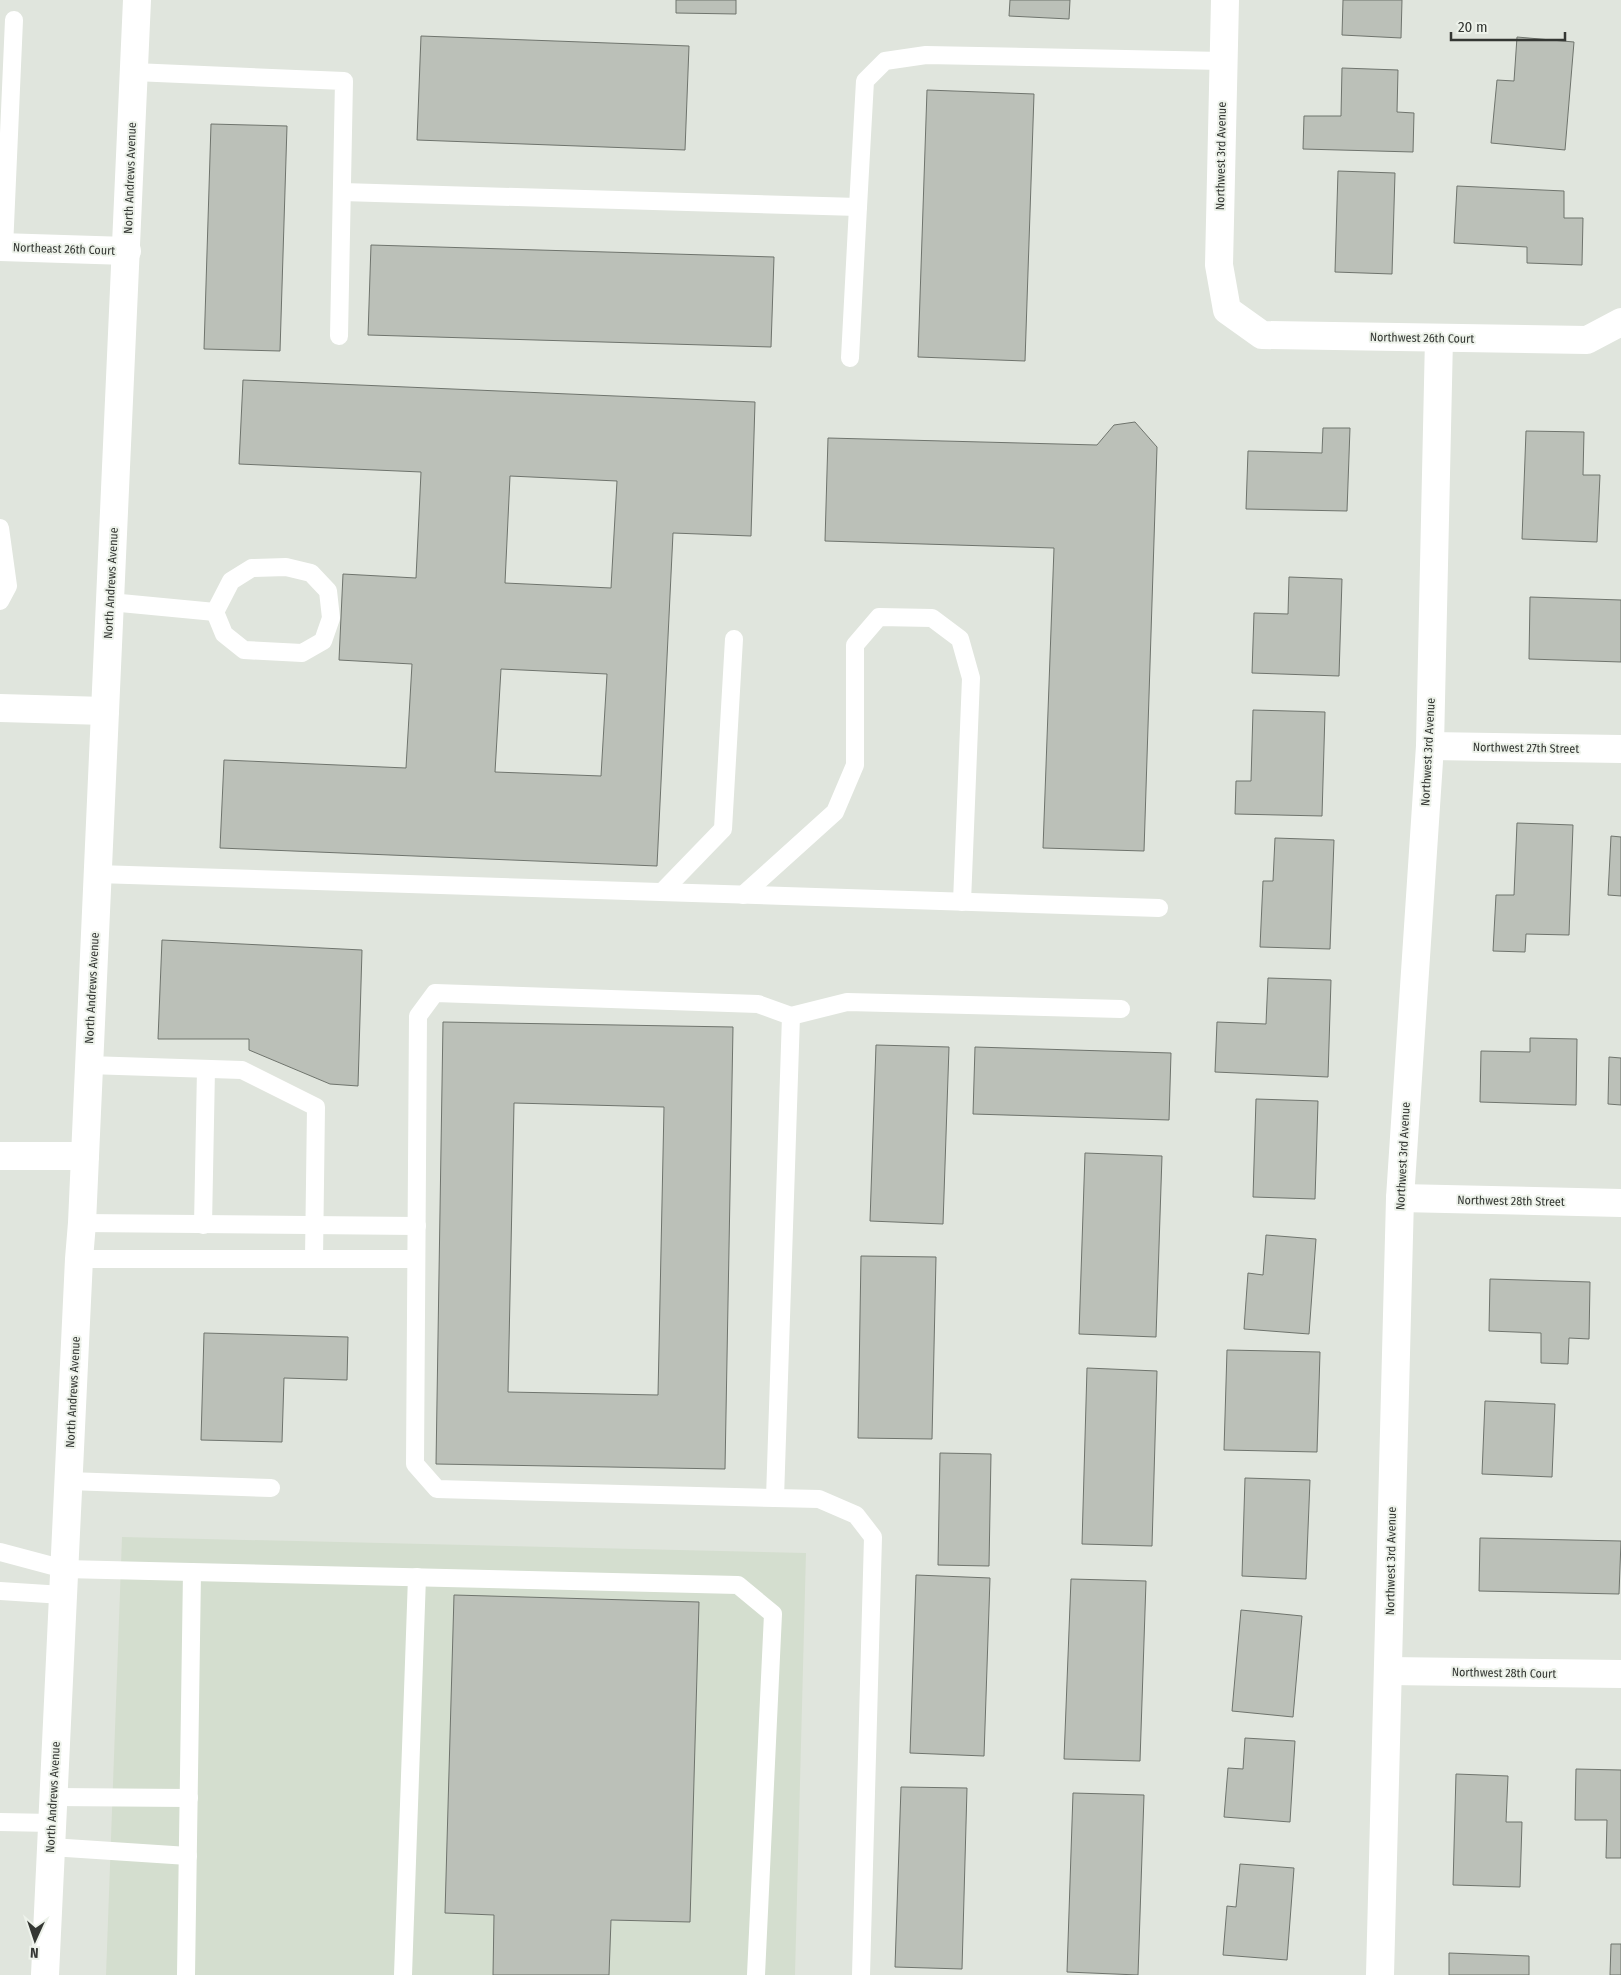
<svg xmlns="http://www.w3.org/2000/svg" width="1621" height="1975" font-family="'Fira Sans Condensed',sans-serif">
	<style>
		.built { fill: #d4decf }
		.building { fill: #bbc0b8; stroke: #6f746d; fill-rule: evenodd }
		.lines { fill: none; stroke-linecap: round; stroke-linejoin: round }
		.service { stroke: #fff; stroke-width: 18 }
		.minor { stroke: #fff; stroke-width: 28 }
		.secondary { stroke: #fff; stroke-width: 28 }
		.labels { text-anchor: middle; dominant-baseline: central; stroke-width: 4; stroke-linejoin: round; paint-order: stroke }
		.street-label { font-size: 12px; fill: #343733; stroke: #edf2ea }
	</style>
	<rect width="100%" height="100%" fill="#e0e5dd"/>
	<!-- built -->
	<path class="built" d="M 122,1537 L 806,1553 L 795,1975 L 106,1975 Z"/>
	<!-- building -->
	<g class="building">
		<path d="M 676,0 L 736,0 L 736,14 L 676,13 Z"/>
		<path d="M 1010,0 L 1070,0 L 1069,19 L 1009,16 Z"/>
		<path d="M 1343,0 L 1402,0 L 1401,38 L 1342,35 Z"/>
		<path d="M 421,36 L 689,46 L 685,150 L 417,140 Z"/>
		<path d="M 1517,37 L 1574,42 L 1565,150 L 1491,143 L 1497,80 L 1514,81 Z"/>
		<path d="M 1342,68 L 1398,70 L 1397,112 L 1414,113 L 1413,152 L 1303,149 L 1304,116 L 1341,116 Z"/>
		<path d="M 927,90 L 1034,94 L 1025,361 L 918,357 Z"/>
		<path d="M 211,124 L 287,126 L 280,351 L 204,349 Z"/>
		<path d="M 1338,171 L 1395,173 L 1392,274 L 1335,272 Z"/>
		<path d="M 1457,186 L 1564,191 L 1564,218 L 1583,218 L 1582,265 L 1527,263 L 1527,247 L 1454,243 Z"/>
		<path d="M 371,245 L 774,257 L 771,347 L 368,335 Z"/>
		<path d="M 243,380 L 755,402 L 751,536 L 673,533 L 657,866 L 220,848 L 224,760 L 406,768 L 412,664 L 339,660 L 343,574 L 416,578 L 421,472 L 239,464 ZM 510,476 L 617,481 L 611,588 L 505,583 ZM 501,669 L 607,674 L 601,776 L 495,772 Z"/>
		<path d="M 1135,422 L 1157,447 L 1144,851 L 1043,848 L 1054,548 L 825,541 L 828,438 L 1097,445 L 1114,425 Z"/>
		<path d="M 1323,428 L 1350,428 L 1347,511 L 1246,509 L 1248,451 L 1322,453 Z"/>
		<path d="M 1526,431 L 1584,432 L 1583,475 L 1600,475 L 1597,542 L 1522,539 Z"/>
		<path d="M 1289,577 L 1342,579 L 1339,676 L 1252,673 L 1254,613 L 1288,614 Z"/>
		<path d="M 1530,597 L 1621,600 L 1621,662 L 1529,659 Z"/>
		<path d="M 1253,710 L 1325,712 L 1322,816 L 1235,814 L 1236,781 L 1251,781 Z"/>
		<path d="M 1517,823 L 1573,825 L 1569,935 L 1526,934 L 1525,952 L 1493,951 L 1496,895 L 1514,895 Z"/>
		<path d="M 1611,836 L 1621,837 L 1621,896 L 1608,895 Z"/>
		<path d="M 1275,838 L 1334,840 L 1330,949 L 1260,947 L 1263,881 L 1273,881 Z"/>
		<path d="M 162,940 L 362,950 L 358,1086 L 330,1084 L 249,1050 L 249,1039 L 158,1039 Z"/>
		<path d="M 1268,978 L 1331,980 L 1328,1077 L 1215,1072 L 1217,1022 L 1266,1024 Z"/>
		<path d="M 443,1022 L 733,1027 L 725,1469 L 436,1464 ZM 514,1103 L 664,1107 L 658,1395 L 508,1392 Z"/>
		<path d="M 1530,1038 L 1577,1039 L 1576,1105 L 1480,1102 L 1481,1051 L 1530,1052 Z"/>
		<path d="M 876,1045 L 949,1047 L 943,1224 L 870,1221 Z"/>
		<path d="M 975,1047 L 1171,1053 L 1169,1120 L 973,1114 Z"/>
		<path d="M 1609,1057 L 1621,1058 L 1621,1105 L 1608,1104 Z"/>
		<path d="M 1256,1099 L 1318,1101 L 1315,1199 L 1253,1197 Z"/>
		<path d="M 1085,1153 L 1162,1156 L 1156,1337 L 1079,1334 Z"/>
		<path d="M 1266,1235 L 1316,1239 L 1309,1334 L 1244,1329 L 1248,1273 L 1263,1275 Z"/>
		<path d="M 861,1256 L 936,1257 L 932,1439 L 858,1438 Z"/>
		<path d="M 1490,1279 L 1590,1282 L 1589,1339 L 1569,1338 L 1568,1364 L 1541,1363 L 1541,1333 L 1489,1331 Z"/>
		<path d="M 204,1333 L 348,1337 L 347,1380 L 284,1378 L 282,1442 L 201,1440 Z"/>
		<path d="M 1227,1350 L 1320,1352 L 1317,1452 L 1224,1450 Z"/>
		<path d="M 1087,1368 L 1157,1371 L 1152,1546 L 1082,1544 Z"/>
		<path d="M 1485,1401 L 1555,1404 L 1552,1477 L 1482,1474 Z"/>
		<path d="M 940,1453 L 991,1454 L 989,1566 L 938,1565 Z"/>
		<path d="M 1245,1478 L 1310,1480 L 1306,1579 L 1242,1576 Z"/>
		<path d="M 1480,1538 L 1621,1541 L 1619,1594 L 1479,1591 Z"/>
		<path d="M 916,1575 L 990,1578 L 984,1756 L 910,1753 Z"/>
		<path d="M 1071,1579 L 1146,1581 L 1140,1761 L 1064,1759 Z"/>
		<path d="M 454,1595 L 699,1602 L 690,1922 L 611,1920 L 609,1975 L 493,1975 L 494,1915 L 445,1913 Z"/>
		<path d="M 1241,1610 L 1302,1616 L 1293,1717 L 1232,1711 Z"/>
		<path d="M 1245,1738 L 1295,1741 L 1290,1822 L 1224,1817 L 1228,1768 L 1243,1769 Z"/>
		<path d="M 1576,1769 L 1621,1770 L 1621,1858 L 1606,1858 L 1607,1820 L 1575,1820 Z"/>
		<path d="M 1456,1774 L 1508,1776 L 1506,1822 L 1522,1822 L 1520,1887 L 1453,1885 Z"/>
		<path d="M 901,1787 L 967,1788 L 962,1969 L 895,1967 Z"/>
		<path d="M 1073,1793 L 1144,1795 L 1138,1975 L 1067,1972 Z"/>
		<path d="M 1240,1864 L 1294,1868 L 1287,1960 L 1223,1955 L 1227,1906 L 1236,1907 Z"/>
		<path d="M 1611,1944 L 1621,1944 L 1621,1975 L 1610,1975 Z"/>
		<path d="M 1449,1953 L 1529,1956 L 1529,1975 L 1449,1975 Z"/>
	</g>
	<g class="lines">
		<!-- service -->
		<g class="service">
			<path d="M 134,72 L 344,81 L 339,336"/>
			<path d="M 342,192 L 858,207 L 850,358"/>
			<path d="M 858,207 L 865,81 L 885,61 L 926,55 L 1223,61"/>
			<path d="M 4,248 L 14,20"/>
			<path d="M 0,528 L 8,586 L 0,601"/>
			<path d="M 286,567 L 311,573 L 328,591 L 331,618 L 323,641 L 302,653 L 244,650 L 224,634 L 215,612 L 231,581 L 252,568 Z"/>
			<path d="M 110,602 L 215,612"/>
			<path d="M 97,874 L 1159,908"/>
			<path d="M 662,892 L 723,829 L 734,639"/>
			<path d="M 743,895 L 835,812 L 855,765 L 855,645 L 879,617 L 932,618 L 960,639 L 971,678 L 962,902"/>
			<path d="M 791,1016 L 775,1498 L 819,1499 L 856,1515 L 873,1537 L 861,1975"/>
			<path d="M 88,1065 L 242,1070 L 316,1107 L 314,1258"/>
			<path d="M 82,1223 L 417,1226"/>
			<path d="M 203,1225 L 206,1069"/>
			<path d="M 79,1259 L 416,1259"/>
			<path d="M 68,1481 L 271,1488"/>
			<path d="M 775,1498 L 437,1489 L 415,1464 L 418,1016 L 435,993 L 758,1004 L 791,1016 L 847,1002 L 1121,1009"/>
			<path d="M 0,1552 L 64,1569 L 738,1585 L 773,1614 L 756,1975"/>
			<path d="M 0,1591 L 63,1595"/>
			<path d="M 54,1797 L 189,1798"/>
			<path d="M 0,1822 L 52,1823"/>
			<path d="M 51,1847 L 188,1856"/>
			<path d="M 186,1975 L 192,1572"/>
			<path d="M 403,1975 L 417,1577"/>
		</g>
		<!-- minor -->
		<g class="minor">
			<path d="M 1225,0 L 1219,265 L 1227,310 L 1262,335 L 1587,340 L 1621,322"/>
			<path d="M 0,247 L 127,251"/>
			<path d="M 0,708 L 105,711"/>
			<path d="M 1430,746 L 1621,749"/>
			<path d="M 0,1156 L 85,1156"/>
			<path d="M 1400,1198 L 1621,1203"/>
			<path d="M 1388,1671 L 1621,1674"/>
			<path d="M 1380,1975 L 1400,1198 L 1430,746 L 1439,338"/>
		</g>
		<!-- secondary -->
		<path class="secondary" d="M 45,1975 L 79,1259 L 82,1223 L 137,0"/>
	</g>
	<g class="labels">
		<!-- street labels -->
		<g class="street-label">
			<text transform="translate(1221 156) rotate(-89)">Northwest 3rd Avenue</text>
			<text transform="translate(130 178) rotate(-88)">North Andrews Avenue</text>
			<text transform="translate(64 249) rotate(2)">Northeast 26th Court</text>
			<text transform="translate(1422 338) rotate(1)">Northwest 26th Court</text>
			<text transform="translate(111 583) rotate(-87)">North Andrews Avenue</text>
			<text transform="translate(1526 748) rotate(1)">Northwest 27th Street</text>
			<text transform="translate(1428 752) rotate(-87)">Northwest 3rd Avenue</text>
			<text transform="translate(92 988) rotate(-87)">North Andrews Avenue</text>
			<text transform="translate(1403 1156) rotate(-87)">Northwest 3rd Avenue</text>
			<text transform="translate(1511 1201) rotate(1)">Northwest 28th Street</text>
			<text transform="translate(73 1392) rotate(-87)">North Andrews Avenue</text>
			<text transform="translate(1391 1561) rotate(-89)">Northwest 3rd Avenue</text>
			<text transform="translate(1504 1673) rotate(1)">Northwest 28th Court</text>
			<text transform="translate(53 1797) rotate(-87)">North Andrews Avenue</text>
		</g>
	</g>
	<!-- north arrow -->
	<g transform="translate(35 1940) rotate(183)" stroke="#edf2ea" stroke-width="4" paint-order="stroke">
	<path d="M0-4L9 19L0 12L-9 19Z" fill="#343733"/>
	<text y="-8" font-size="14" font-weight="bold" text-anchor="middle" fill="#343733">N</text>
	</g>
	<!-- scale -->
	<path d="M1451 32v8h114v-8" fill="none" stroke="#343733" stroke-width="2.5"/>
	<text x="1458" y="32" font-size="15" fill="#343733" stroke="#edf2ea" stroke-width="4" paint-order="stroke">20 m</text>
</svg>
